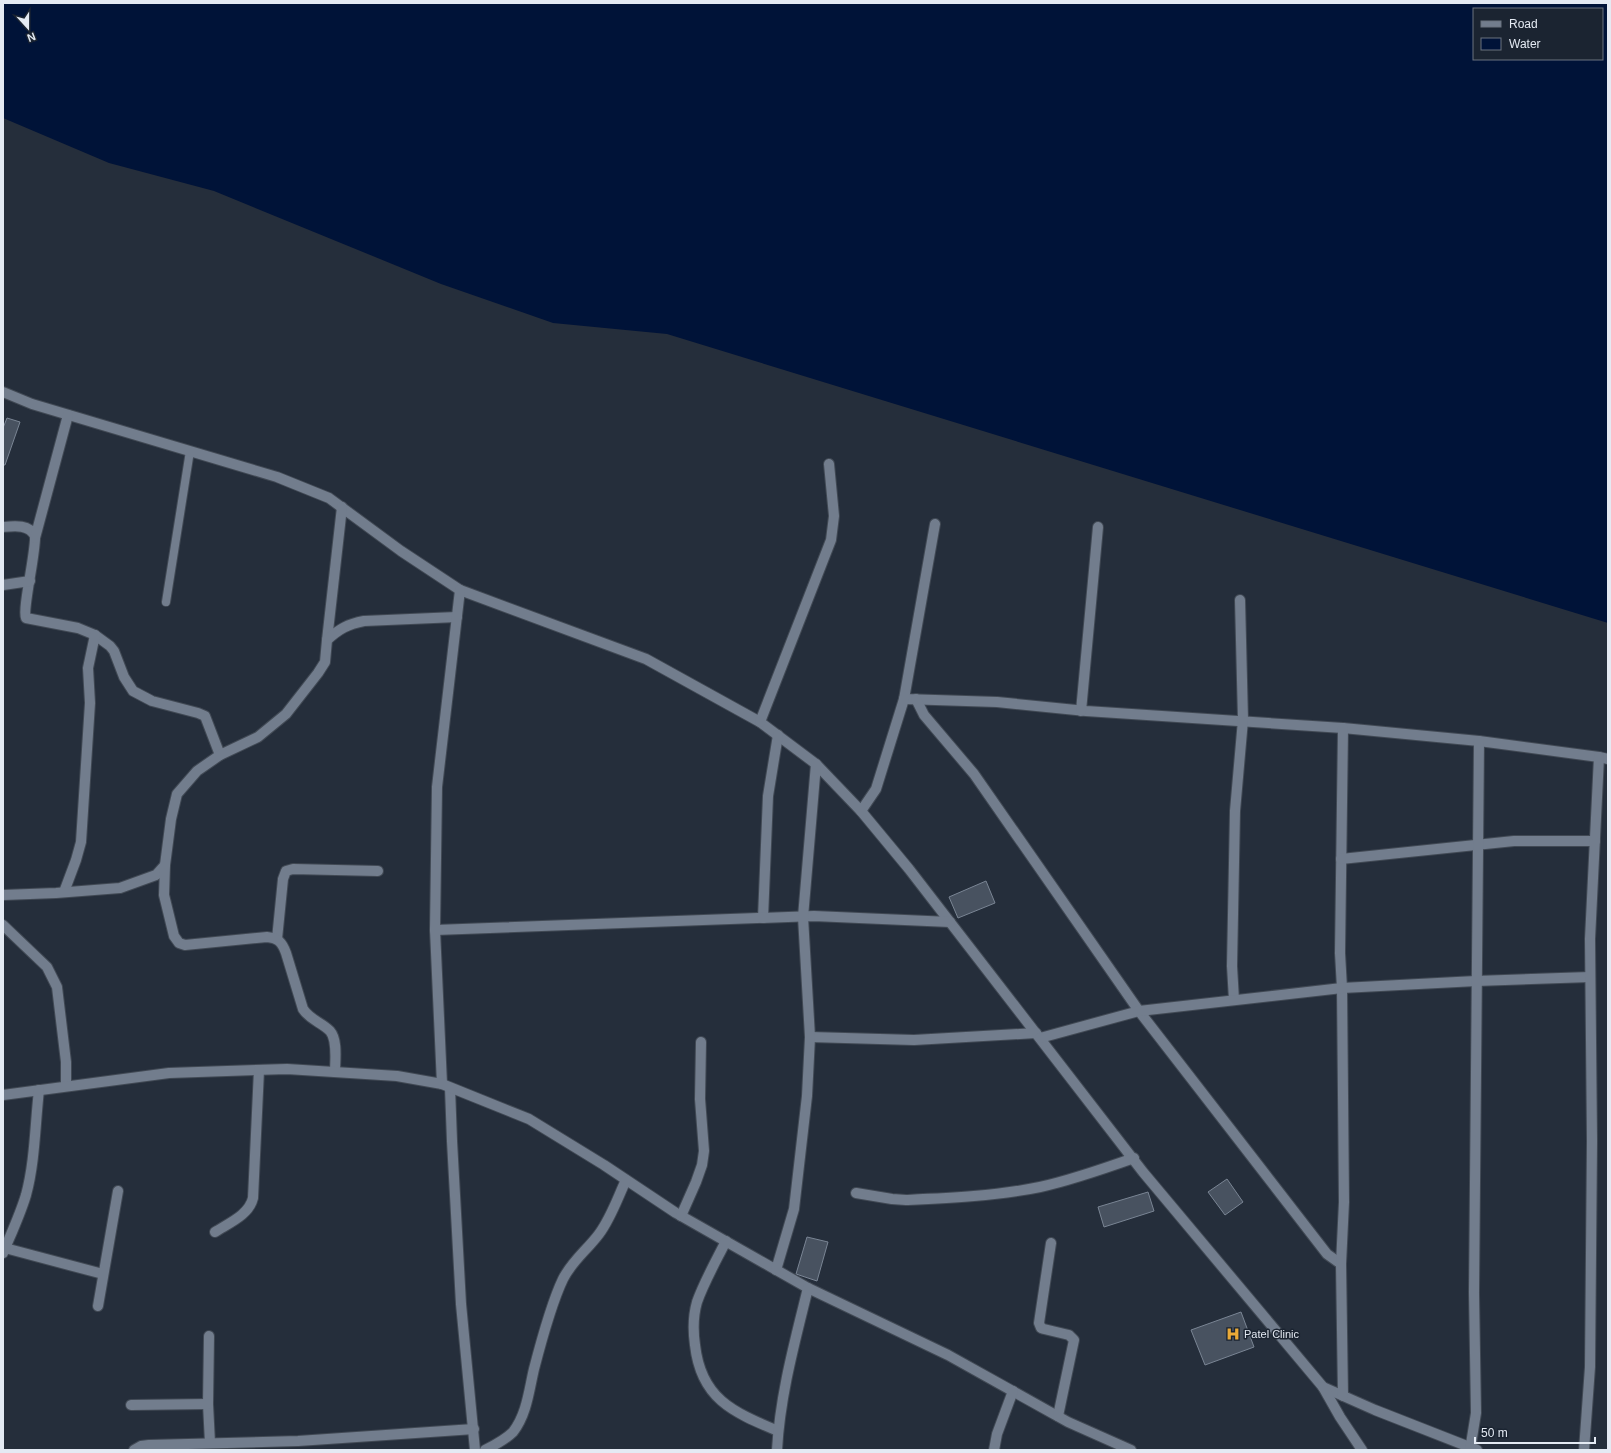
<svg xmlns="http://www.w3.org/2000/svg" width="1611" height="1453" font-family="Helvetica,sans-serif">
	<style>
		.water { fill: #001338; fill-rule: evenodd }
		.building { fill: #485260; stroke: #7a8594 }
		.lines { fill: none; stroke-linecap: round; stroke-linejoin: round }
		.service-casing { stroke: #414954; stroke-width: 10 }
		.minor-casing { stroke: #414954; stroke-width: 12 }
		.service { stroke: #727d8d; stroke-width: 8 }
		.minor { stroke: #727d8d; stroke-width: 10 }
		.labels { text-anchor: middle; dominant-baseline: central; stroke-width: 3; stroke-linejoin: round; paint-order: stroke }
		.poi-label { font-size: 11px; fill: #e4eaf3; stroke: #1b2431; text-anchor: start }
	</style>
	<rect width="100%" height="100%" fill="#252e3b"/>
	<!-- water -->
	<path class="water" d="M 3,3 L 1608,3 L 1608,623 L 667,334 L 553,323 L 441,284 L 214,191 L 109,163 L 3,118 ZM 1474,9 L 1602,9 L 1602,59 L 1474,59 Z"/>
	<!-- building -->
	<g class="building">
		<path d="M 7,418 L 20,422 L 5,465 L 3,465 L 3,428 Z"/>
		<path d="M 986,881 L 995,903 L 958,918 L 949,897 Z"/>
		<path d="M 1227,1179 L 1243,1202 L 1225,1215 L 1208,1192 Z"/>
		<path d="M 1148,1192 L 1154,1211 L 1104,1227 L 1098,1207 Z"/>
		<path d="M 807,1237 L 828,1242 L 817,1281 L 796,1274 Z"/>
		<path d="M 1241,1312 L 1254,1347 L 1205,1365 L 1191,1330 Z"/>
	</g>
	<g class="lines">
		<!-- service casing -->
		<g class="service-casing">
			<path id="service" d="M 166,602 L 190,451"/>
		</g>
		<!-- minor casing -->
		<g class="minor-casing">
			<g id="minor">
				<path d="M 3,392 L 32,404 L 277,477 L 329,498 L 401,551 L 460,590 L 646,659 L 760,722 L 816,764 L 861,811 L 909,869 L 1143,1172 L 1323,1387 L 1375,1410 L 1477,1450"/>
				<path d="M 3,527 C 14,526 29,524 35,536 C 36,552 22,610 26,618 L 78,628 L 95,635 L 110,646 L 114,651 L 124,677 L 133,691 L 152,701 L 198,713 L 205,716 L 220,755"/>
				<path d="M 35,538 L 68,415"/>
				<path d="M 3,585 L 30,581"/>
				<path d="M 327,640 L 342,507"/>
				<path d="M 904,699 L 997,702 L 1086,711 L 1343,728 L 1479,741 L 1599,757 L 1608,759"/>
				<path d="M 916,699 L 924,715 L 974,774 L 1139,1011 L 1327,1254 L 1341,1264"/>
				<path d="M 1081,711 L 1098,527"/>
				<path d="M 760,722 L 831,540 L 834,516 L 829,464"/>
				<path d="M 1343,728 L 1340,953 L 1342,988 L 1344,1202 L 1341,1264 L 1343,1396"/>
				<path d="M 861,811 L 876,789 L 904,699 L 935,524"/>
				<path d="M 1341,859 L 1514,841 L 1595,841"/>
				<path d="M 64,892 L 76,860 L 81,842 L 90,703 L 88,668 L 95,635"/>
				<path d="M 3,895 L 56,893 L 120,888 L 156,875 L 165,865"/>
				<path d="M 763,918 L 768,796 L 778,735"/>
				<path d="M 3,925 L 47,967 L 57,987 L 66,1062 L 66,1086"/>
				<path d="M 435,930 L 814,916 L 950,922"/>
				<path d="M 277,939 L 283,879 L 286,871 L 293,869 L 378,871"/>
				<path d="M 1234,1000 L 1232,966 L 1235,811 L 1243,720 L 1240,600"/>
				<path d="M 810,1037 L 914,1040 L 1036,1033"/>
				<path d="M 1040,1038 L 1139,1011 L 1342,988 L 1476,981 L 1590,977"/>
				<path d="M 335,1072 C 335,1061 338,1040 330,1031 C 321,1022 310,1020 303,1009 L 286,953 C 282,942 278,938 267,937 L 185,945 L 179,943 L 174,936 L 164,895 L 165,865 L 171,819 L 177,794 L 197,771 L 220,755 L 258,737 L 286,714 L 318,673 L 325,662 L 327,640 C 339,629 348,624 364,621 L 457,617"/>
				<path d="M 442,1084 L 435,930 L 437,787 L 460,590"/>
				<path d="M 450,1088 L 452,1141 L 461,1304 L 475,1450"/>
				<path d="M 3,1095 L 169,1073 L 287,1069 L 397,1076 L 442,1084 L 529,1119 L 604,1165 L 676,1213 L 808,1288 L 948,1355 L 1068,1422 L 1131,1450"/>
				<path d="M 856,1193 L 892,1199 L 906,1200 C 950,1198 996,1196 1040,1187 C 1072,1180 1103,1169 1134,1158"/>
				<path d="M 681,1216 L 696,1182 L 702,1165 L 704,1151 L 700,1099 L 701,1042"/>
				<path d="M 215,1232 C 229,1223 249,1215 253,1198 L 259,1070"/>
				<path d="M 726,1241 C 716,1261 704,1282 697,1302 C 693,1316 693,1331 695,1345 C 701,1399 733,1412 778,1431"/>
				<path d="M 1051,1243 L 1039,1323 L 1041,1328 L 1044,1329 L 1069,1335 L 1074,1340 L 1058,1416"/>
				<path d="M 5,1248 L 103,1274"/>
				<path d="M 3,1253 C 11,1234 20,1215 26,1195 C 35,1162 35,1125 39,1090"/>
				<path d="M 776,1270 L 794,1209 L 807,1096 L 810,1037 L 803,917 L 816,764"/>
				<path d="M 98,1306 L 118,1191"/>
				<path d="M 209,1336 L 208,1404 L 210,1443"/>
				<path d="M 1323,1387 L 1340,1417 L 1362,1450"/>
				<path d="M 131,1405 L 208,1404"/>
				<path d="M 134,1450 L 141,1446 L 149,1445 L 298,1441 L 474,1429"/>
				<path d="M 485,1450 C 495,1445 505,1440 513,1432 C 527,1414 529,1390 534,1369 C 541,1342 551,1304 563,1279 C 572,1261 587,1250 599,1234 C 611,1218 618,1197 626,1180"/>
				<path d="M 777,1450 C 780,1395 795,1341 808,1288"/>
				<path d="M 994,1450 L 997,1434 L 1013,1391"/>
				<path d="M 1470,1450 L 1476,1413 L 1474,1293 L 1479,741"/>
				<path d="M 1584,1450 L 1590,1367 L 1592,1141 L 1590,939 L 1599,757"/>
			</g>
		</g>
		<!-- service -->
		<use href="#service" class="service"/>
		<!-- minor -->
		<use href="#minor" class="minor"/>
	</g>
	<!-- icons -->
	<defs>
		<g id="hospital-bare" transform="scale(1.08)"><path d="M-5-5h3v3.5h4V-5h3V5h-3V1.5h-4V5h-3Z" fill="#eaaa38" stroke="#1b2431" stroke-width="2.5" paint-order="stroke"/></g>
	</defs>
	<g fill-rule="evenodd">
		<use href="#hospital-bare" x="1233" y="1334"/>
	</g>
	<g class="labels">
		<!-- poi labels -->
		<g class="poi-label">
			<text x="1244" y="1334">Patel Clinic</text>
		</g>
	</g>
	<!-- border -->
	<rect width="1611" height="1453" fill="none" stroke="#e4eaf3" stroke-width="8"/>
	<!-- legend -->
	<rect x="1473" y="8" width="130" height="52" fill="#1b2431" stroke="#6b737f"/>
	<rect x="1481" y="21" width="20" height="6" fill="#727d8d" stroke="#6b737f"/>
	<text x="1509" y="28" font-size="12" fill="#e4eaf3">Road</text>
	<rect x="1481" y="38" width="20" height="12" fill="#001338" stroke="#6b737f"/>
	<text x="1509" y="48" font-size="12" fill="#e4eaf3">Water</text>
	<!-- north arrow -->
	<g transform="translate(28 28) rotate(159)" stroke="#1b2431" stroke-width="3" paint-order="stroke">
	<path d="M0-3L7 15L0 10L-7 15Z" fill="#e4eaf3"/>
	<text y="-6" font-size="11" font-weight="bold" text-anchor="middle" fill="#e4eaf3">N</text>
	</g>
	<!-- scale -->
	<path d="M1475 1437v6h120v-6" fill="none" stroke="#e4eaf3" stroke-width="2"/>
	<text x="1481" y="1437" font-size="12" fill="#e4eaf3" stroke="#1b2431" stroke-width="3" paint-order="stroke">50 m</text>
</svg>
